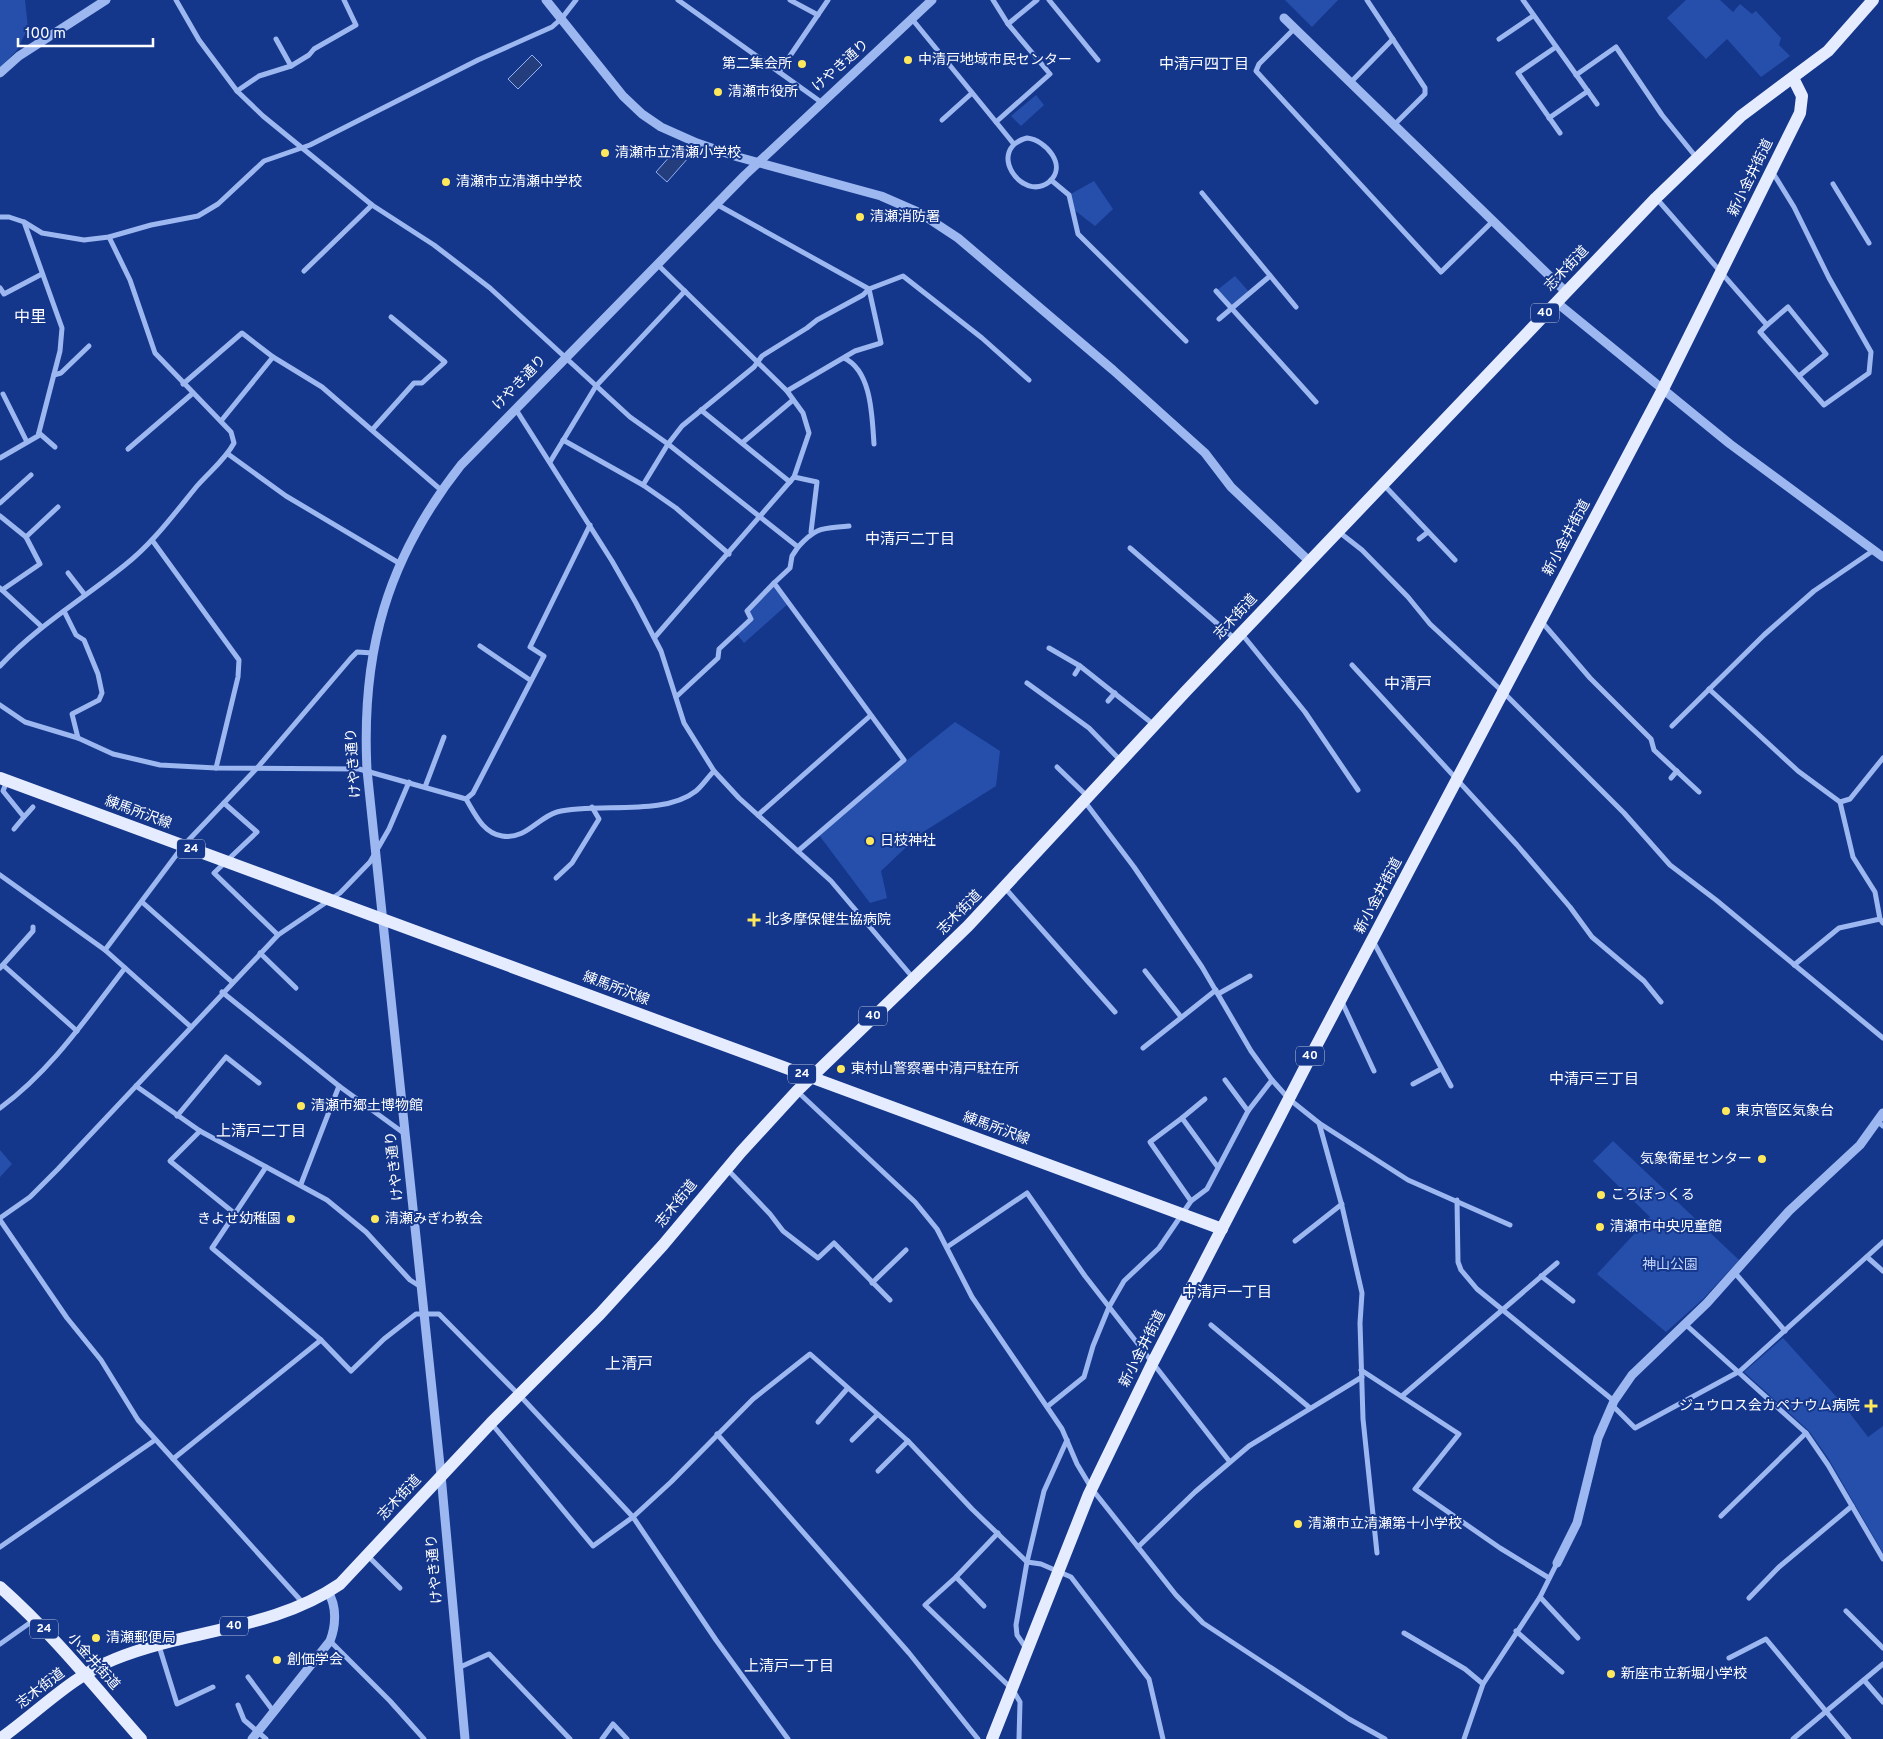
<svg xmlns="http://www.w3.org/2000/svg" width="1883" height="1739" font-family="Overpass,'Noto Sans JP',sans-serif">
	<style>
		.green { fill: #264fab }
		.water { fill: #233d7d; stroke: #8faff3 }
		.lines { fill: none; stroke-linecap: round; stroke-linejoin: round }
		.minor { stroke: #9db7f0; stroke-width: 5 }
		.tertiary { stroke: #9db7f0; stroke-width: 9 }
		.primary { stroke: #e6ecff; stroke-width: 12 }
		.poi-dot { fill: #ffe85c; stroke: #14378c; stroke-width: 2 }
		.labels { text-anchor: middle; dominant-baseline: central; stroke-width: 4; stroke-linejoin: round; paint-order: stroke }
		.shield { fill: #14378c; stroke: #b8c3dc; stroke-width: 1 }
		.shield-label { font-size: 12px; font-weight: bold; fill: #fff }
		.poi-label { font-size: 14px; fill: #fff; stroke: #14378c; text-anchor: start }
		.street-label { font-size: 14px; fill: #fff; stroke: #14378c }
		.park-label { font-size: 14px; fill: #c4d5fc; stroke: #14378c }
		.neighbourhood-label { font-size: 15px; fill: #fff; stroke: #14378c }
		.quarter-label { font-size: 16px; fill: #fff; stroke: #14378c }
	</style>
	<rect width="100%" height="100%" fill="#14378c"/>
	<!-- green -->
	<g class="green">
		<path d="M 0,0 L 25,0 L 28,28 L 17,50 L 0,68 Z"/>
		<path d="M 1285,0 L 1338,0 L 1312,27 Z"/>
		<path d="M 1686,0 L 1720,0 L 1733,12 L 1740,4 L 1752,14 L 1756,11 L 1781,38 L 1779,45 L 1790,56 L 1761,77 L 1727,39 L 1706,59 L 1667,18 Z"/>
		<path d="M 1036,95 L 1044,105 L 1021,126 L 1011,116 Z"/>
		<path d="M 1094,181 L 1113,209 L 1095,226 L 1073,209 L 1069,195 Z"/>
		<path d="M 1235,276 L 1250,293 L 1232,309 L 1216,291 Z"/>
		<path d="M 774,583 L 789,603 L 744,643 L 736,633 L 751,619 L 747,611 Z"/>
		<path d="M 955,722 L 1000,751 L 996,786 L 920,834 L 881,871 L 887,898 L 870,903 L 819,835 L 906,761 Z"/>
		<path d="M 1613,1141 L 1739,1260 L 1703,1299 L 1666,1332 L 1597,1274 L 1650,1217 L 1593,1161 Z"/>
		<path d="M 0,1150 L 12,1164 L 0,1177 Z"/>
		<path d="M 1783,1338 L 1842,1403 L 1868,1437 L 1883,1426 L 1883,1553 L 1828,1458 L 1809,1431 L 1744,1372 Z"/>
	</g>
	<!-- water -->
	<g class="water">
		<path d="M 532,55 L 542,65 L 518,89 L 508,79 Z"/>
		<path d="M 678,147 L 689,157 L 667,182 L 656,172 Z"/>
	</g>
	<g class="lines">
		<!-- minor -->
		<g class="minor">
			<path d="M 176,0 L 199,40 L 237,91 L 263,116 L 372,205 L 434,245 L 490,288 L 630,417 L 668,444 L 798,547 L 792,556 L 790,568 L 774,583 L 904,760 L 798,851"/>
			<path d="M 678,0 L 821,102"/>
			<path d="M 790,0 L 818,15"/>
			<path d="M 1049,0 L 1098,60"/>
			<path d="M 1367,0 L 1425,88 L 1425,94 L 1395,124"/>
			<path d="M 1523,0 L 1597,104"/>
			<path d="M 912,19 L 996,122 L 1050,74 L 1008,24 L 993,0"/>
			<path d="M 1008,24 L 1037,0"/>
			<path d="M 1295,28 L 1259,64 L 1256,71 L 1441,272 L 1493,221"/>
			<path d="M 276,39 L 291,66"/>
			<path d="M 1499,39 L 1533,16"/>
			<path d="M 1556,47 L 1518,73 L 1560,133"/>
			<path d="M 779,72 L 828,0"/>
			<path d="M 1576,75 L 1616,47 L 1662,115 L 1696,157"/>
			<path d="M 1351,82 L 1393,39"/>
			<path d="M 237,91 L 259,76 L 291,66 L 309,55 L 314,49 L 356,25 L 344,0"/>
			<path d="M 1549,118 L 1588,91"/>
			<path d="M 942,120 L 972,93"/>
			<path d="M 996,122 L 1013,143"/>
			<path d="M 1027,138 C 1046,140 1068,166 1049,182 C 1022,203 985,149 1027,138 Z"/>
			<path d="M 1051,180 L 1069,195 L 1078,234 L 1186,341"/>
			<path d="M 1833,184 L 1869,243"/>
			<path d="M 1202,193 L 1296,307"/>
			<path d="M 1657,199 L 1767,325 L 1788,307 L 1826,354 L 1799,376"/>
			<path d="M 716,204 L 869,289 L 881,343 L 855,351 L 787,391"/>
			<path d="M 0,217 L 9,217 L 24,222 L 42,233 L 84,240 L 109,237 L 151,225 L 198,216 L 218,204 L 264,161 L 310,145 L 478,60 L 552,27 L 562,18 L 576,0"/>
			<path d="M 304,271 L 372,205"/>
			<path d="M 0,288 L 4,294 L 42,274"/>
			<path d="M 1216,291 L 1316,402"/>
			<path d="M 1219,319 L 1270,276"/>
			<path d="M 1767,325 L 1760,332 L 1824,405 L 1869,373 L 1871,352 L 1829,278 L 1794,207 L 1773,173"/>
			<path d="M 844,358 C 872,371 872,417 874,444"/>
			<path d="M 54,375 L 61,373 L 89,346"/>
			<path d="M 183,384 L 242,333 L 273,357 L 322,387 L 441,490"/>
			<path d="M 3,394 L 27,442"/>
			<path d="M 515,408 L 612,561 L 636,603 L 661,651 L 684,723 L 714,771 L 739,798 L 831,881 L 914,979"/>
			<path d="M 701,410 L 790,482"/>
			<path d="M 221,421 L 273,357"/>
			<path d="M 372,430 L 414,383 L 422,383 L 445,362 L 391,317"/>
			<path d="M 39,433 L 55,447"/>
			<path d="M 563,440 L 643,485 L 676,508 L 729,554"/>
			<path d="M 742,443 L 793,400"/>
			<path d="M 128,449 L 193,393"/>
			<path d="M 228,454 L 286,496 L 399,563"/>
			<path d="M 0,458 L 38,436 L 60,351 L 62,328 L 24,222"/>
			<path d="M 550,462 L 596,386 L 685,291"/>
			<path d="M 794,477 L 817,482 L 811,532"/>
			<path d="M 1383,484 L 1455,560"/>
			<path d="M 643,485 L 668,444 L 682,426 L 754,367 L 762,356 L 807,328 L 817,320 L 863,295 L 869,289 L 903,276 L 982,338 L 1029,380"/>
			<path d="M 0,503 L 31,475"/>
			<path d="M 0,516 L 26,537 L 40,564 L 2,590"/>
			<path d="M 1339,532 L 1362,550 L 1408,597 L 1430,624 L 1503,692 L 1624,813 L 1670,865 L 1716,900 L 1883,1038"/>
			<path d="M 26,537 L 58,507"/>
			<path d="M 1419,539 L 1428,532"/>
			<path d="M 152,540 L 239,660 L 238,677 L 216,768"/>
			<path d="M 798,547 C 817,526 822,529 849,526"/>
			<path d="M 1130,548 L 1235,639"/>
			<path d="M 68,573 L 85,595"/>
			<path d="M 0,588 L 41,626"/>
			<path d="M 64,611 L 76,635 L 84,640 L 98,674 L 102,693 L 99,700 L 72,714 L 78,738"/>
			<path d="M 1541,621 L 1590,678 L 1651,739 L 1654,750 L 1699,792"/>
			<path d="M 1241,633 L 1305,712 L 1358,790"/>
			<path d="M 655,637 L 794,477 L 809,433 L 803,413 L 787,391 L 657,264"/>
			<path d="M 480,646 L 530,680"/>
			<path d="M 1049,648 L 1080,666 L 1153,724"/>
			<path d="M 1352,665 L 1517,845 L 1570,907 L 1592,937 L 1644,981 L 1661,1002"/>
			<path d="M 0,666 C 37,626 83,599 125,565 C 153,543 174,514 197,486 C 209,472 225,460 234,443 L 231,432 L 155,353 L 130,280 L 109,237"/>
			<path d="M 1075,674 L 1080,666"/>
			<path d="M 1027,683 L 1089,728 L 1121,761"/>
			<path d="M 1709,689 L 1798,771 L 1840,802 L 1850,799 L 1883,758"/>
			<path d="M 676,697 L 718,658 L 719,649 L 751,619 L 747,611 L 774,583"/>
			<path d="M 1108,701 L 1115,693"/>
			<path d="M 0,705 L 25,722 L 78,738 L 113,754 L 160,765 L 216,768 L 359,769 L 466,799 C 475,814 483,833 502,836 C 526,840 537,818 557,812 C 597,802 663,817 696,791 C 702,786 708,777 714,771"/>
			<path d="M 1672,726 L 1764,635 L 1814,591 L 1874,550"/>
			<path d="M 1057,767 L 1088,797"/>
			<path d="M 1671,778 L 1677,771"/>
			<path d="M 7,781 L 3,791 L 24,817 L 33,807"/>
			<path d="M 425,787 L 444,737"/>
			<path d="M 466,799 L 473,793 L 544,656 L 530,647 L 590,525"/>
			<path d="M 1085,802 L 1134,867 L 1202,967 L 1251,1051 L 1272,1080 L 1289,1099 L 1319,1123 L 1408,1180 L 1510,1225"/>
			<path d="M 1840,802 L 1853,857 L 1875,892 L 1880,919 L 1883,923"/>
			<path d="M 224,803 L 257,832 L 214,873 L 278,935"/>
			<path d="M 758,815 L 870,716"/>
			<path d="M 14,829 L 24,817"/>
			<path d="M 0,875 L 105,950 L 191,1027"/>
			<path d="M 556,878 L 572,863 L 599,819 L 592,807"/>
			<path d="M 1005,888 L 1115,1012"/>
			<path d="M 142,902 L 232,982"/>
			<path d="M 1373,941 L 1451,1086"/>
			<path d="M 105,950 L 183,846 L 258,767 L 351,658 L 357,652 L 373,653"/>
			<path d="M 260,953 L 296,988"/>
			<path d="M 3,965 L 77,1031"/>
			<path d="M 1794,965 L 1839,928 L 1880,919"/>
			<path d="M 0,968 L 33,931 L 33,927"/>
			<path d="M 1145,971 L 1181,1017"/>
			<path d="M 222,992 L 339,1086 L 405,1134"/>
			<path d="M 1218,994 L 1250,976"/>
			<path d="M 1342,1002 L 1374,1071"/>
			<path d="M 1143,1048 L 1216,990"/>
			<path d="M 1225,1080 L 1248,1111"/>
			<path d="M 1413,1084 L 1441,1069"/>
			<path d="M 136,1086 L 200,1131 L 327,1200 L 366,1232 L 410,1280 L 421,1287"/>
			<path d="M 798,1092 L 915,1202 L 937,1229 L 972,1297 L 1062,1429 L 1077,1464 L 1092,1489 L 1176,1595 L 1203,1623 L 1349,1719 L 1385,1739"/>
			<path d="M 0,1108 C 51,1071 87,1017 125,968"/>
			<path d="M 177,1116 L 226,1057 L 259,1083"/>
			<path d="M 1182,1118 L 1205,1099"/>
			<path d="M 1877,1121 L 1883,1126"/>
			<path d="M 1319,1123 L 1342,1206 L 1362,1293 L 1360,1323 L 1363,1419 L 1377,1553"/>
			<path d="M 200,1131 L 170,1161 L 234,1213"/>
			<path d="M 266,1167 L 212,1248 L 321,1340 L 351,1371 L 384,1339 L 416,1314 L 439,1314 L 524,1400 L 633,1517 L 716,1640 L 788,1739"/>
			<path d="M 727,1169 L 770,1214 L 783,1231 L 818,1258 L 834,1243 L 890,1300"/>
			<path d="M 301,1184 L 339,1086"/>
			<path d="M 1457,1200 L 1458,1262 L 1461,1270 L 1477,1289 L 1614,1401"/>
			<path d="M 1191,1201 L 1150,1142 L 1182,1118 L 1217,1166"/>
			<path d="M 0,1218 L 30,1197 L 58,1169 L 278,935 L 340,893 L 370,862 L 389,829 L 409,782"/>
			<path d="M 0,1220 L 67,1318 L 101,1360 L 138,1420 L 303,1603"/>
			<path d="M 1295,1241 L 1342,1204"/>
			<path d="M 947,1247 L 1027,1193 L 1085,1276 L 1230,1462"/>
			<path d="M 1867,1257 L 1883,1271"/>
			<path d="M 1735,1273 L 1785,1331"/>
			<path d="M 1541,1276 L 1573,1301"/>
			<path d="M 872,1283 L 906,1250"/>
			<path d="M 1685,1324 L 1806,1433 L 1828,1465 L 1883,1559"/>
			<path d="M 1211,1325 L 1310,1408"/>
			<path d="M 1361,1370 L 1459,1434 L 1415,1489 L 1500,1548 L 1549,1578"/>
			<path d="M 1402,1396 L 1557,1263"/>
			<path d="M 1612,1405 L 1635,1428 L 1740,1371 L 1883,1242"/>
			<path d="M 1048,1406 L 1084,1377 L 1093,1346 L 1109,1307 L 1124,1281 L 1159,1248 L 1191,1201 L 1207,1189 L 1248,1111 L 1272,1080"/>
			<path d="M 818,1422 L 847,1389"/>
			<path d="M 491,1423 L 593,1546 L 633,1517 L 671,1482 L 753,1399 L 810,1354 L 908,1441 L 972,1509 L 1027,1562 L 1041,1564 L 1071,1577 L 1149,1679 L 1163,1739"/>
			<path d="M 717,1434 L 909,1653 L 978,1739"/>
			<path d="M 852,1440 L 877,1415"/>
			<path d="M 173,1459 L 321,1340"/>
			<path d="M 878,1471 L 908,1441"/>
			<path d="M 1721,1516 L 1806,1433"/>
			<path d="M 998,1533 L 956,1577 L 925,1605 L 1013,1690 L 1020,1702 L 1019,1739"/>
			<path d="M 0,1547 L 155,1440"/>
			<path d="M 1138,1547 L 1195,1492 L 1249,1446 L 1362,1377"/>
			<path d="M 367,1555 L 400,1588"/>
			<path d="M 956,1577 L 984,1606"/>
			<path d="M 1540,1597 L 1578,1638"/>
			<path d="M 1749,1598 L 1779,1567 L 1852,1506"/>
			<path d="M 1846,1611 L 1883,1648"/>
			<path d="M 1516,1631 L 1562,1672"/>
			<path d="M 1404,1633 L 1465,1669 L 1483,1684"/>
			<path d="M 330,1641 L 390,1701 L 424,1739"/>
			<path d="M 0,1644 L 34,1620"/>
			<path d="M 159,1646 L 177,1704 L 213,1687"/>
			<path d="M 1026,1648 L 1017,1635 L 1016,1625 L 1027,1562 L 1044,1491 L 1067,1440"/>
			<path d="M 1729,1658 L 1766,1639 L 1849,1739"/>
			<path d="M 458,1668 L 489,1654 L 570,1739"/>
			<path d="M 248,1677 L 274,1712"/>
			<path d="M 1864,1680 L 1883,1702"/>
			<path d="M 238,1705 L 244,1720 L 266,1739"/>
			<path d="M 602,1739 L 613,1724 L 627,1739"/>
			<path d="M 1464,1739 L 1483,1684 L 1540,1597 L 1557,1563"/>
			<path d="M 1793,1739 L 1883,1664"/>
		</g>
		<!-- tertiary -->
		<g class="tertiary">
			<path d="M 546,0 L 623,96 L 642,114 L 661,127 L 697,143 L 738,157 L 881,196 L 920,213 L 958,238 L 1113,370 L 1205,453 L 1231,487 L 1309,561"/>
			<path d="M 1284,18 L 1566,292"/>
			<path d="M 0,73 L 19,56 L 106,0"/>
			<path d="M 1556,302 L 1730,444 L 1883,557"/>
			<path d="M 1557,1563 L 1577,1523 L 1598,1438 L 1614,1401 L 1632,1375 L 1707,1303 L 1789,1211 L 1860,1145 L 1883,1113"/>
			<path d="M 252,1739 L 330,1641 C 336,1626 337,1606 328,1592"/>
			<path d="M 465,1739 L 441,1475 L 367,770 C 361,651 387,559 461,465 L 745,175 L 932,0"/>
		</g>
		<!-- primary -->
		<g class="primary">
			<path d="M 0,778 L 1222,1229"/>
			<path d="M 0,1587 C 52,1633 95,1687 141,1739"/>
			<path d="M 0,1739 C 38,1712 72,1676 115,1659 C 189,1629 273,1630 340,1584 L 491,1423 L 600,1314 L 663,1245 L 741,1152 L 797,1091 L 968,926 L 1187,690 L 1656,198 L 1741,116 L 1828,51 L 1873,0"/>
			<path d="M 992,1739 L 1089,1494 L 1153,1362 L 1313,1052 L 1663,389 L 1800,113 L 1802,96 L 1793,78"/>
		</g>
	</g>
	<!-- markers -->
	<g class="poi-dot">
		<circle cx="908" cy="60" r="5"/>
		<circle cx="802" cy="64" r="5"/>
		<circle cx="718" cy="92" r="5"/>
		<circle cx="605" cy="153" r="5"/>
		<circle cx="446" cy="182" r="5"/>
		<circle cx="860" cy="217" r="5"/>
		<circle cx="870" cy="841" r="5"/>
		<path d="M751.5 912.5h5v5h5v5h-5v5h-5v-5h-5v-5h5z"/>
		<circle cx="841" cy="1069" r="5"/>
		<circle cx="301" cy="1106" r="5"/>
		<circle cx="1726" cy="1111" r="5"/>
		<circle cx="1762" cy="1159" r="5"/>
		<circle cx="1601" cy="1195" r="5"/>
		<circle cx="291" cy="1219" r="5"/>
		<circle cx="375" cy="1219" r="5"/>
		<circle cx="1600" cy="1227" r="5"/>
		<path d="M1868.5 1398.5h5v5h5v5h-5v5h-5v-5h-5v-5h5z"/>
		<circle cx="1298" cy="1524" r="5"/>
		<circle cx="96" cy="1638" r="5"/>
		<circle cx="277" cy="1660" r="5"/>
		<circle cx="1611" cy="1674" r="5"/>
	</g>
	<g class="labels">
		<!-- shield labels -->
		<g class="shield">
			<rect x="1531" y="303.5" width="28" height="19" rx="4"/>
			<rect x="177" y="839.5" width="28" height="19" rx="4"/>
			<rect x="859" y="1006.5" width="28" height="19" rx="4"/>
			<rect x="1296" y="1046.5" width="28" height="19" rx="4"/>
			<rect x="788" y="1064.5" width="28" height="19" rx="4"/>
			<rect x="220" y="1616.5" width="28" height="19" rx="4"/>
			<rect x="30" y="1619.5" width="28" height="19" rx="4"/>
		</g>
		<g class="shield-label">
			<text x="1545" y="313">40</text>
			<text x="191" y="849">24</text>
			<text x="873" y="1016">40</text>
			<text x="1310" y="1056">40</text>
			<text x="802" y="1074">24</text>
			<text x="234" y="1626">40</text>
			<text x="44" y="1629">24</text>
		</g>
		<!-- poi labels -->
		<g class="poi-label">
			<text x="918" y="60">中清戸地域市民センター</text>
			<text x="792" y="64" text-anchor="end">第二集会所</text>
			<text x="728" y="92">清瀬市役所</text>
			<text x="615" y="153">清瀬市立清瀬小学校</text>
			<text x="456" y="182">清瀬市立清瀬中学校</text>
			<text x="870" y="217">清瀬消防署</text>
			<text x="880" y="841">日枝神社</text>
			<text x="765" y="920">北多摩保健生協病院</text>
			<text x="851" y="1069">東村山警察署中清戸駐在所</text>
			<text x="311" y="1106">清瀬市郷土博物館</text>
			<text x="1736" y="1111">東京管区気象台</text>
			<text x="1752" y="1159" text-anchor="end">気象衛星センター</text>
			<text x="1611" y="1195">ころぽっくる</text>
			<text x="281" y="1219" text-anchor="end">きよせ幼稚園</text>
			<text x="385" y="1219">清瀬みぎわ教会</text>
			<text x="1610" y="1227">清瀬市中央児童館</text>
			<text x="1860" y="1406" text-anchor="end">ジュウロス会カペナウム病院</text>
			<text x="1308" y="1524">清瀬市立清瀬第十小学校</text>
			<text x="106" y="1638">清瀬郵便局</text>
			<text x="287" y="1660">創価学会</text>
			<text x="1621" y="1674">新座市立新堀小学校</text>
		</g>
		<!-- street labels -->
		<g class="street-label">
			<text transform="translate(841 66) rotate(-42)">けやき通り</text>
			<text transform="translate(1751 178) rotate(-64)">新小金井街道</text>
			<text transform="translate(1567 269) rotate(-46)">志木街道</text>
			<text transform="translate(520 383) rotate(-46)">けやき通り</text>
			<text transform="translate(1567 538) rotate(-62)">新小金井街道</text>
			<text transform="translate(1236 617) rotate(-47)">志木街道</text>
			<text transform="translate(354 763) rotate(-94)">けやき通り</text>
			<text transform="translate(138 813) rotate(20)">練馬所沢線</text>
			<text transform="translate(1379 896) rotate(-62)">新小金井街道</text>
			<text transform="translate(960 913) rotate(-45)">志木街道</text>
			<text transform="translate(616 989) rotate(21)">練馬所沢線</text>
			<text transform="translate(996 1129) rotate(20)">練馬所沢線</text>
			<text transform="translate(395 1166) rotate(-96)">けやき通り</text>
			<text transform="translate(677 1204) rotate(-51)">志木街道</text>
			<text transform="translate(1143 1349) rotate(-63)">新小金井街道</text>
			<text transform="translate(400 1498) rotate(-47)">志木街道</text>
			<text transform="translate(435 1569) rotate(-95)">けやき通り</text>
			<text transform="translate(93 1662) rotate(48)">小金井街道</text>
			<text transform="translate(41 1689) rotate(-37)">志木街道</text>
		</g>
		<!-- park labels -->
		<g class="park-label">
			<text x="1670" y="1265">神山公園</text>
		</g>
		<!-- neighbourhood labels -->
		<g class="neighbourhood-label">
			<text x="1204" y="65">中清戸四丁目</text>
			<text x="910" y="540">中清戸二丁目</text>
			<text x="1594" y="1080">中清戸三丁目</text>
			<text x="261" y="1132">上清戸二丁目</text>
			<text x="1227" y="1293">中清戸一丁目</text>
			<text x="789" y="1667">上清戸一丁目</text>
		</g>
		<!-- quarter labels -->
		<g class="quarter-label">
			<text x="30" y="318">中里</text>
			<text x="1408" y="685">中清戸</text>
			<text x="629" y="1365">上清戸</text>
		</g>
	</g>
	<!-- scale -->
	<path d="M18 38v8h135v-8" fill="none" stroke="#ffffff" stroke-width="2.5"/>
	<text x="25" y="38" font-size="15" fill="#ffffff" stroke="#14378c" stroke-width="4" paint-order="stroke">100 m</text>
</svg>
